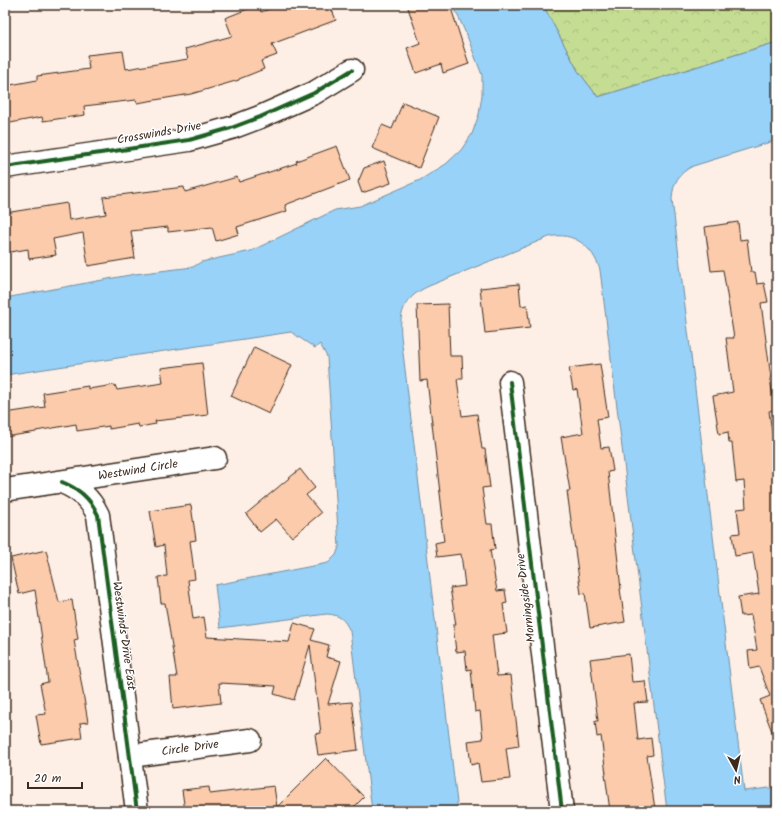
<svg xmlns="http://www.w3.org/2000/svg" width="782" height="816" font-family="Kalam,sans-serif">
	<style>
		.park { fill: url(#park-crowns); stroke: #808458 }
		.water { fill: #98d2f8; stroke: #738fa1 }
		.building { fill: #fbcbab; stroke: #3b2a1e }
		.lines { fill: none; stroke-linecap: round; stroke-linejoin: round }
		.minor-casing { stroke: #3b2a1e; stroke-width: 25 }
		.minor { stroke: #fff; stroke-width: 22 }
		.cycleway-casing { stroke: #fff; stroke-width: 6 }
		.cycleway { stroke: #1b5e20; stroke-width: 4 }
		.labels { text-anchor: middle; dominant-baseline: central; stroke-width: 3; stroke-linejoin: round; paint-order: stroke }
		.street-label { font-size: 12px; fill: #3b2a1e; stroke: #fff }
	</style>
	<defs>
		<pattern id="park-crowns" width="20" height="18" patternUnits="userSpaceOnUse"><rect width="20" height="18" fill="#c5dd93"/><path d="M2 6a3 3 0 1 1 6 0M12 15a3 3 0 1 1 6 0" fill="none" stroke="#aabe7e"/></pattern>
	</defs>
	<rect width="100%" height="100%" fill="#feefe6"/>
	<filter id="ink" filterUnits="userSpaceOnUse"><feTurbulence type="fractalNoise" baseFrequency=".025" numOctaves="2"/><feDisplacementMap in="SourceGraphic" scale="8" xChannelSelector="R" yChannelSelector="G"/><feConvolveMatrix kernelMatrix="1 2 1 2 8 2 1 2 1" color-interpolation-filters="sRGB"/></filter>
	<g filter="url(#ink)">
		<!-- park -->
		<path class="park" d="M 543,5 L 777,5 L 777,42 L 598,97 L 578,71 Z"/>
		<!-- water -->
		<path class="water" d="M 453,5 L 543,5 L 578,71 L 598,97 L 777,42 L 777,140 L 693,166 C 679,173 673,182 672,199 L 744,791 L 777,787 L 777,811 L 667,811 L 600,270 C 593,247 574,231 549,237 L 429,286 C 405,297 399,310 401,336 L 458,811 L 372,811 L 350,631 C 344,619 340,615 327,614 L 220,628 L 215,585 L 328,563 L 336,555 L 339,547 L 327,357 L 320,344 L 315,348 L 291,332 L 5,375 L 5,298 L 135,274 L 193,267 L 201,262 L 251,251 L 335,210 L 360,206 L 420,180 L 446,164 L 461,150 L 472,134 L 479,114 L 482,95 L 482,75 L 467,36 Z"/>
		<!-- building -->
		<g class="building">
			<path d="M 258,5 L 261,12 L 281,5 L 330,5 L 336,20 L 272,44 L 277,55 L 261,61 L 264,69 L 239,79 L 239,80 L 191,94 L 137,103 L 136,100 L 84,106 L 85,115 L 43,121 L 42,117 L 5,124 L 5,86 L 37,80 L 37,76 L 89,69 L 87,55 L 123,51 L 126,69 L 188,59 L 185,49 L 232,36 L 225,18 Z"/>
			<path d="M 407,5 L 450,5 L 469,64 L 443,73 L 441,64 L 416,73 L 407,48 L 420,43 Z"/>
			<path d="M 403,102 L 439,117 L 419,168 L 372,148 L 382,125 L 392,129 Z"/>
			<path d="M 337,146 L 350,180 L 285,205 L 287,211 L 237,227 L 239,234 L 216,241 L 212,227 L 168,232 L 168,227 L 131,231 L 135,258 L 88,266 L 83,233 L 53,239 L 56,255 L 29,259 L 28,249 L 5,253 L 5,213 L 67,203 L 69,220 L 106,214 L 103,197 L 184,187 L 185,192 L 237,177 L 239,182 L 297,163 L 296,161 Z"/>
			<path d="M 384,161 L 391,183 L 362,193 L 358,182 L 364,168 Z"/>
			<path d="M 738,222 L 740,240 L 747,239 L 751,272 L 755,272 L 757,284 L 764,283 L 768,302 L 761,303 L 771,378 L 770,378 L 775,410 L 769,411 L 774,446 L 777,446 L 777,519 L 775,519 L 777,533 L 777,742 L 776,742 L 760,700 L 770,696 L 759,667 L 750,669 L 748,651 L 757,650 L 751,615 L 741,616 L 738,597 L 759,594 L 753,553 L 735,556 L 732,534 L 740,533 L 737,509 L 746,508 L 744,481 L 736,482 L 732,443 L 729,443 L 728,432 L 719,434 L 713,396 L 733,392 L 726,338 L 734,338 L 723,270 L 711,271 L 705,227 Z"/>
			<path d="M 519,284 L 521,306 L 527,305 L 530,328 L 485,333 L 480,288 Z"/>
			<path d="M 448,304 L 450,356 L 462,356 L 463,379 L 457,379 L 462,416 L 477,414 L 482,449 L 485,449 L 490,487 L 482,488 L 487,524 L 492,524 L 495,549 L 490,550 L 497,591 L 505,590 L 507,603 L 503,604 L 507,633 L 492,635 L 497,676 L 511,675 L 519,746 L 506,748 L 510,779 L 481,782 L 478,763 L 471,765 L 468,741 L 483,739 L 480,711 L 475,712 L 471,669 L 467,670 L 465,651 L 456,652 L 453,625 L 456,625 L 450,588 L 465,586 L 461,554 L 437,557 L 435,543 L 444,541 L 441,520 L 443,519 L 427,380 L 420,381 L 417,305 Z"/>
			<path d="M 254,347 L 292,365 L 269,414 L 231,396 Z"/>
			<path d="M 202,363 L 208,415 L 155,421 L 156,424 L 139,427 L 138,424 L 109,429 L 109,426 L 77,431 L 76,424 L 36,431 L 36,432 L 5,437 L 5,413 L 45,407 L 43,393 L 88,386 L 88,389 L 115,385 L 117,390 L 163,383 L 161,368 Z"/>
			<path d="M 600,364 L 608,417 L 597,419 L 601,448 L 609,447 L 613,471 L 608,472 L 621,589 L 620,589 L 625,622 L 590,628 L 585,593 L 581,594 L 567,491 L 570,491 L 561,437 L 583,433 L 577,389 L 573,390 L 569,368 Z"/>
			<path d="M 300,469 L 315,488 L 306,495 L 321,513 L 292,537 L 276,519 L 260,532 L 246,514 Z"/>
			<path d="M 191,505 L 196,540 L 190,541 L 195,579 L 188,580 L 193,619 L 204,617 L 207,637 L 289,642 L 294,623 L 315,629 L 311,640 L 329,645 L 326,657 L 341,661 L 328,704 L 352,702 L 358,750 L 318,755 L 315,734 L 321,733 L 310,645 L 294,700 L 274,694 L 276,686 L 219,683 L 221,703 L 173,709 L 170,677 L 177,677 L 165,603 L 161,603 L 158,577 L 167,576 L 164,545 L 156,547 L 150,511 Z"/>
			<path d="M 46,550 L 59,602 L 72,600 L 78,639 L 74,640 L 88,722 L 80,723 L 82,738 L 41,744 L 36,715 L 46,714 L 40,684 L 48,682 L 35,590 L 19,594 L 11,558 Z"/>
			<path d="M 629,654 L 632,682 L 645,681 L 648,702 L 634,703 L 638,740 L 651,738 L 653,755 L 647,756 L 655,809 L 639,811 L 610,811 L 605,774 L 606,774 L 601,736 L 597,737 L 595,721 L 598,721 L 590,659 Z"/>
			<path d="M 326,758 L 364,797 L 350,811 L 185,811 L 182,790 L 209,787 L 210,794 L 274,786 L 277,807 Z"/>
		</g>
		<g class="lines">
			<!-- minor casing -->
			<g class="minor-casing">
				<g id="minor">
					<path d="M 5,167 L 189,140 L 231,128 L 260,117 L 314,93 L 352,70"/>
					<path d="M 510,382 L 562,811"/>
					<path d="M 62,482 C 79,489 90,498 98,515 L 137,811"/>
					<path d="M 5,490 L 215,458"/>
					<path d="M 130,756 L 250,740"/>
				</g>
			</g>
			<!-- minor -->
			<use href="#minor" class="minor"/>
			<!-- cycleway casing -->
			<g class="cycleway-casing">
				<g id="cycleway">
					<path d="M 5,167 L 189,140 L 231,128 L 260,117 L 314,93 L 352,70"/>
					<path d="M 510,382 L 562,811"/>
					<path d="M 62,482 C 79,489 90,498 98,515 L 137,811"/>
				</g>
			</g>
			<!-- cycleway -->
			<use href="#cycleway" class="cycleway"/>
		</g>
	</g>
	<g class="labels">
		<!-- street labels -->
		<g class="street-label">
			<text transform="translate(159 133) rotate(-10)">Crosswinds Drive</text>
			<text transform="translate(138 470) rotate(-9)">Westwind Circle</text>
			<text transform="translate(526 598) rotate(-97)">Morningside Drive</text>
			<text transform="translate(124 636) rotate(82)">Westwinds Drive East</text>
			<text transform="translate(190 748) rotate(-8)">Circle Drive</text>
		</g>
	</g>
	<!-- margin -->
	<rect width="782" height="816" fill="none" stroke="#fff" stroke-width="20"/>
	<rect x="10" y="10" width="762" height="796" fill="none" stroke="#3b2a1e" stroke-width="1.5" filter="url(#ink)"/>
	<!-- north arrow -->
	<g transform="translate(736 770) rotate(172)" stroke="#ffffff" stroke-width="3" paint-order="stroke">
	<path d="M0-3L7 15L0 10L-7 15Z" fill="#3b2a1e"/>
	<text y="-6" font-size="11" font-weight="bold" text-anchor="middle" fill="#3b2a1e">N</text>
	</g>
	<!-- scale -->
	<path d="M28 782v6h54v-6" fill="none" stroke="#3b2a1e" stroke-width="2"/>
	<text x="34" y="782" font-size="12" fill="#3b2a1e" stroke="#ffffff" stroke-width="3" paint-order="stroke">20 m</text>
</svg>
